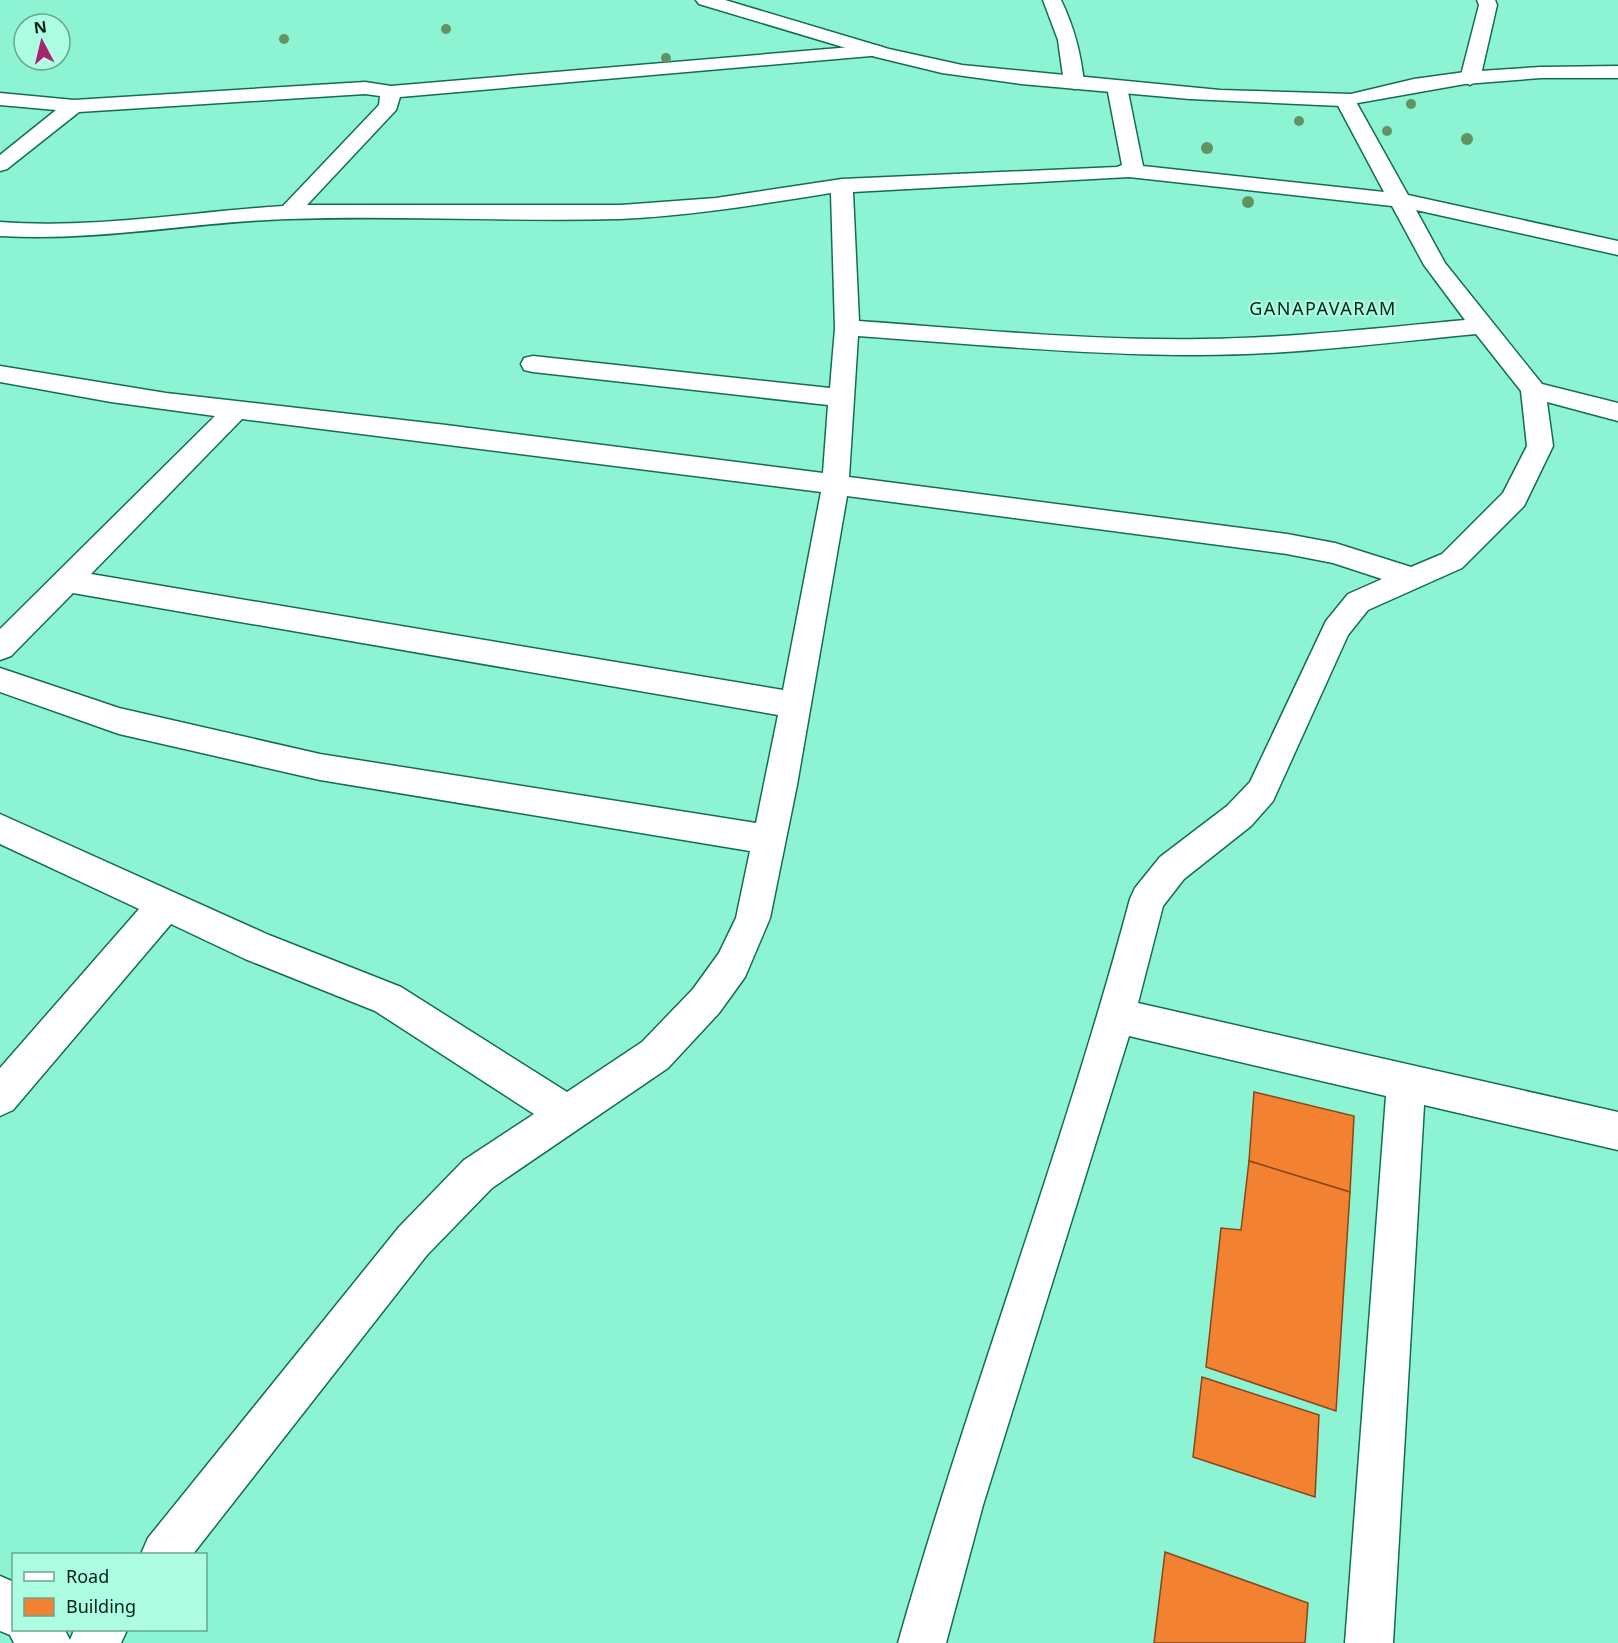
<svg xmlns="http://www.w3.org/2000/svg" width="1618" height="1643" font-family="'Noto Sans',sans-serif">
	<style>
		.building { fill: #f38132; stroke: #8a4617; stroke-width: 1.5 }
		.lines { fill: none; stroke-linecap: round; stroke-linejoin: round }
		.minor-casing { stroke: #146c56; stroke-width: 3 }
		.tertiary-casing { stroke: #146c56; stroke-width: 3 }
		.minor { fill: #fff; fill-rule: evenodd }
		.tertiary { fill: #fff; fill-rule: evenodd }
		.tree { fill: #639362 }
		.labels { text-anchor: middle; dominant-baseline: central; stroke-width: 4.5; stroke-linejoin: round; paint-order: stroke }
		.far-quarter-label { font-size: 18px; letter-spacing: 1.5px; fill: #002218; stroke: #adfde2 }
	</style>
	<rect width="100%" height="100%" fill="#8cf4d3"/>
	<!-- building -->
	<g class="building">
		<path d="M 1254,1092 L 1354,1116 L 1350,1192 L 1249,1161 Z"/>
		<path d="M 1249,1161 L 1350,1192 L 1336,1411 L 1206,1367 L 1221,1228 L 1241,1230 Z"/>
		<path d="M 1202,1377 L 1319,1415 L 1315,1497 L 1193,1457 Z"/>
		<path d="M 1165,1552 L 1308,1603 L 1305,1643 L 1154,1643 Z"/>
	</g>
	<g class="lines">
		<!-- minor casing -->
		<g class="minor-casing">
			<g id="minor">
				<path d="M 1043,0 L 1061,0 C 1074,27 1081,53 1084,83 L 1081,87 L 1074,89 L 1064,83 L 1058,40 Z"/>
				<path d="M 1477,0 L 1495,0 L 1497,5 L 1480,79 L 1470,85 L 1460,79 L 1479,5 Z"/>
				<path d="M 875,45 L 882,47 L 885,51 L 882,55 L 400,97 L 396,110 L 307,205 L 621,205 L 716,198 L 842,179 L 1117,167 L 1122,165 L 1107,87 L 1110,83 L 1124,83 L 1127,87 L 1143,166 L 1384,192 L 1335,100 L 1338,96 L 1352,96 L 1355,100 L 1408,195 L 1618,241 L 1618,255 L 1416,210 L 1445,263 L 1542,384 L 1618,403 L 1618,421 L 1547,402 L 1553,446 L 1524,506 L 1462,568 L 1368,610 L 1348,635 L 1273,801 L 1251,826 L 1184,879 L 1163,906 L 1138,1003 L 1618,1112 L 1618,1150 L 1424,1105 L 1393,1643 L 1345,1643 L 1386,1096 L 1129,1036 L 983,1505 L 946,1643 L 898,1643 C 969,1393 1063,1150 1130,899 L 1135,888 L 1160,857 L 1227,806 L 1250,782 L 1326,621 L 1348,594 L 1382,579 L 1333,563 L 1287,554 L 847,496 L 797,785 L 770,918 L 745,977 L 719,1013 L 668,1068 L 492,1188 L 427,1255 L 193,1554 L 141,1554 L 148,1538 L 399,1227 L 464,1160 L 534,1114 L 375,1011 L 245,959 L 171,924 L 13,1110 L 0,1116 L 0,1068 L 139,909 L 0,844 L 0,814 L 269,935 L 401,987 L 567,1092 L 642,1042 L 693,989 L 719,953 L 736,918 L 750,851 L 320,780 L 119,734 L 0,692 L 0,668 L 119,708 L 320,754 L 756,823 L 778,715 L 73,593 L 11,656 L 0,660 L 0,629 L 215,416 L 111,402 L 0,382 L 0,366 L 166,393 L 446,425 L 823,473 L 828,405 L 533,372 L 524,370 L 521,364 L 524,358 L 533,356 L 830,388 L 835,328 L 831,193 C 761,204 691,216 620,219 C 510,222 399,215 289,219 C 192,222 97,242 0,236 L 0,222 C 95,229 188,212 283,206 L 379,105 L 380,96 L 365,94 L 79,112 L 7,169 L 0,171 L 0,155 L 56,110 L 0,105 L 0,93 L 74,100 L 365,82 L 391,86 ZM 1129,177 L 1392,206 L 1424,265 L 1465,320 C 1378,328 1291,338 1203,339 C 1088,341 973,329 859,321 L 853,192 ZM 1476,334 L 1521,391 L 1527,446 L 1503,493 L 1442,554 L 1411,567 L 1335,543 L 1287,534 L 849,477 L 858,336 C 972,344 1086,355 1199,355 C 1292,355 1384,343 1476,334 ZM 242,419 L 821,492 L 783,690 L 91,574 Z"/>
				<path d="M 0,1576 L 14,1582 L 14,1630 L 65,1630 L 70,1640 L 74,1630 L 127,1630 L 121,1643 L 14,1643 L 10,1635 L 0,1631 Z"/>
			</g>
		</g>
		<!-- tertiary casing -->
		<g class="tertiary-casing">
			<path id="tertiary" d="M 696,0 L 725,0 L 889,49 L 962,65 L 1220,90 L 1351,94 L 1414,79 L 1465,72 L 1541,67 L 1618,66 L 1618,78 L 1541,78 L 1465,84 L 1341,106 L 1190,99 L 1021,84 L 942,73 L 876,57 L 699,4 Z"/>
		</g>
		<!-- minor -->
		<use href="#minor" class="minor"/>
		<!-- tertiary -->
		<use href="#tertiary" class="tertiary"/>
	</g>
	<!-- trees -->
	<g class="tree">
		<circle cx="446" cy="29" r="5"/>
		<circle cx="284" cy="39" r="5"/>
		<circle cx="666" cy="58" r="5"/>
		<circle cx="1411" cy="104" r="5"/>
		<circle cx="1299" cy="121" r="5"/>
		<circle cx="1387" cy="131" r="5"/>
		<circle cx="1467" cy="139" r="6"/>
		<circle cx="1207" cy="148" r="6"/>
		<circle cx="1248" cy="202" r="6"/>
	</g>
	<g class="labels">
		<!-- far-quarter labels -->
		<g class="far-quarter-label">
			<text x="1323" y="308">GANAPAVARAM</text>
		</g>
	</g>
	<!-- legend -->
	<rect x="12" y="1553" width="195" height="78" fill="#adfde2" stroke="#68a591" stroke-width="1.5"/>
	<rect x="24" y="1572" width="30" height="9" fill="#ffffff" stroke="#68a591" stroke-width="1.5"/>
	<text x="66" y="1583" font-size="18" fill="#002218">Road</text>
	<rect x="24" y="1598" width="30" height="18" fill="#f38132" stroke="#68a591" stroke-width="1.5"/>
	<text x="66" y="1613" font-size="18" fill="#002218">Building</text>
	<!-- north arrow -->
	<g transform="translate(42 42) rotate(353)"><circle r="28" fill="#adfde2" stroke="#68a591" stroke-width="1.5"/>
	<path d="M0-4.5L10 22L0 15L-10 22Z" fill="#a7236e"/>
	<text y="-9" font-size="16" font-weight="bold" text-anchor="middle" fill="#002218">N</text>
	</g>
</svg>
